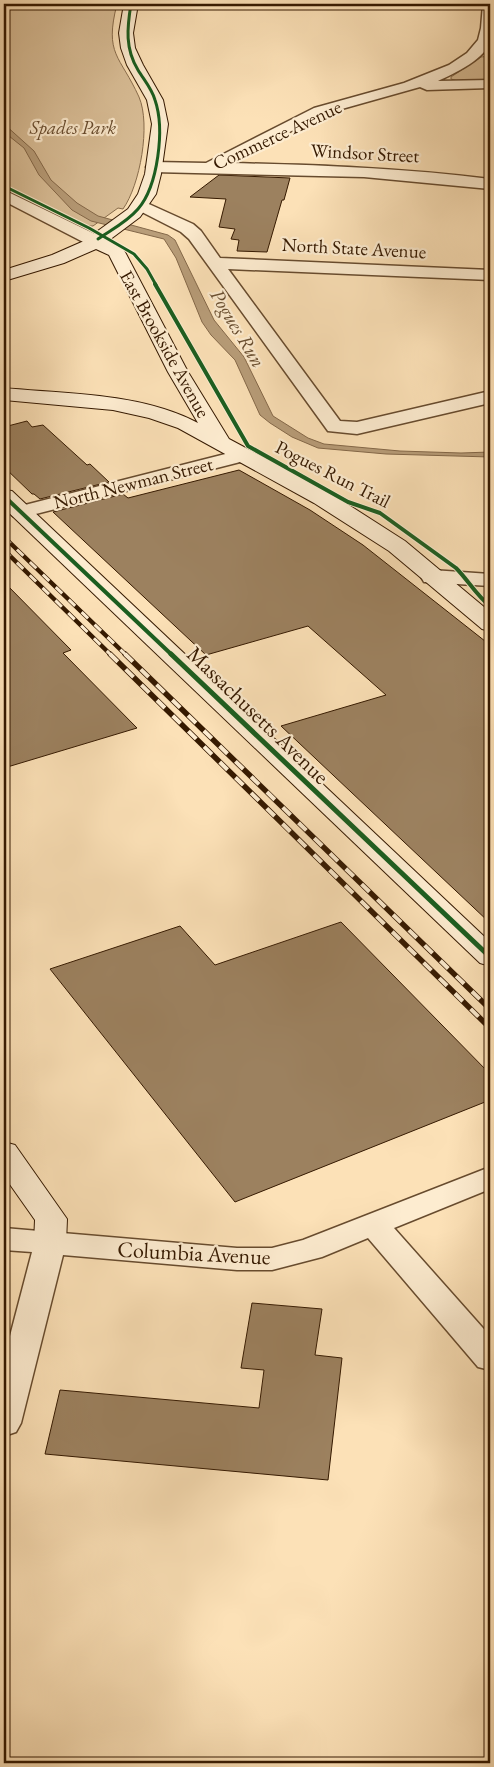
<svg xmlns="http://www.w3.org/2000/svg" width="494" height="1767" font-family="'EB Garamond',serif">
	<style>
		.green { fill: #dabf98; stroke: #886c4c }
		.water { fill: #b89d79; stroke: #846849 }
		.building { fill: #9c815f; stroke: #351900 }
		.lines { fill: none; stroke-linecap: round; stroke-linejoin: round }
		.street-casing { stroke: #674b2e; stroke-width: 3 }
		.secondary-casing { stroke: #351900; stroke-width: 2 }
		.street { fill: #fdecd0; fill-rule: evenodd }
		.secondary { fill: #fdecd0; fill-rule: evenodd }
		.rail-far1-casing { stroke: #351900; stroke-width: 4.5 }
		.rail-casing { stroke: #351900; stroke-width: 5.5 }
		.rail-far1 { stroke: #fdecd0; stroke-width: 3; stroke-dasharray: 9; stroke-linecap: butt }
		.rail { stroke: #fdecd0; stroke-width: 4; stroke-dasharray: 11; stroke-linecap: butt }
		.cycleway-far2-casing { stroke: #fdecd0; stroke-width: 5 }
		.cycleway-far1-casing { stroke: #fdecd0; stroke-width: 6 }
		.cycleway-casing { stroke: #fdecd0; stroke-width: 8 }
		.cycleway-far2 { stroke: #1b5e20; stroke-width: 3 }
		.cycleway-far1 { stroke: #1b5e20; stroke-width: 4 }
		.cycleway { stroke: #1b5e20; stroke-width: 5 }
		.labels { text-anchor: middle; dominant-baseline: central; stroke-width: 4.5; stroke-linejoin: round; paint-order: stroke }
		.far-park-label { font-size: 19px; font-style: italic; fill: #674b2e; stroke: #fdecd0 }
		.far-street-label { font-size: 19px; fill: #351900; stroke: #fdecd0 }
		.far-water-label { font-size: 20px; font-style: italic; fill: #694e30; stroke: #fdecd0 }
		.street-label { font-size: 22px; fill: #351900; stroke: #fdecd0 }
	</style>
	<rect width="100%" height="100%" fill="#fce1b7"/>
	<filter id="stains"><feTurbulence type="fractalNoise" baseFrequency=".004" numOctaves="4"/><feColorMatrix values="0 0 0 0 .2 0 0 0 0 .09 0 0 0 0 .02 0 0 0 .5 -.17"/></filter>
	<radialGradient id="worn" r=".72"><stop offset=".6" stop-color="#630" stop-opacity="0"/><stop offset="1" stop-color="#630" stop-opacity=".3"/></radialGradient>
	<!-- green -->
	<g class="green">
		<path d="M 8,4 L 117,4 C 104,55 120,55 139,97 C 151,125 140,185 123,209 L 118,208 L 93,226 L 85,226 L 4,185 L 4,6 Z"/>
		<path d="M 490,56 L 490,80 L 458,81 L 451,79 L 451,77 L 481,57 Z"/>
	</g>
	<!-- water -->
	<path class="water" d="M 4,124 L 34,151 L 51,180 L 77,203 L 98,216 L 168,235 L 175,240 L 214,320 L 244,357 L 273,416 L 308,438 L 324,444 L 400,451 L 461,453 L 490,452 L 490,457 L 386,454 L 318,448 L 292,437 L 270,423 L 260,415 L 235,360 L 211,335 L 202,322 L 176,258 L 164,239 L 91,221 L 72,210 L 39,175 L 24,148 L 4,132 Z"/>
	<!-- building -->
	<g class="building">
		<path d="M 219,175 L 290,178 L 284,200 L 282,200 L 267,252 L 237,251 L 239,240 L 231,239 L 235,229 L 219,227 L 226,199 L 190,197 Z"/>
		<path d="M 27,421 L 32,427 L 43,425 L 87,465 L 90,464 L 109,482 L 40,499 L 34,494 L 32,494 L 4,467 L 4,427 Z"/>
		<path d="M 239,470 L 310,510 L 363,545 L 490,645 L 490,923 L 281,726 L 386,695 L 308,626 L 206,655 L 53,512 L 123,494 L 128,498 Z"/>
		<path d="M 4,582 L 71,650 L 63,653 L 137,728 L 4,768 Z"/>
		<path d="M 341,922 L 490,1074 L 490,1100 L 235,1202 L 50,969 L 180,926 L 215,965 Z"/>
		<path d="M 252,1303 L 322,1309 L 315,1355 L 342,1358 L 328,1480 L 45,1454 L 60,1390 L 259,1408 L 264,1370 L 241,1368 Z"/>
	</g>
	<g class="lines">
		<!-- street casing -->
		<g class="street-casing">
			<g id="street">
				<path d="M 483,4 L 490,4 C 490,15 492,29 490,40 C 488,58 453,74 438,81 L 490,80 L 490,88 L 427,90 L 420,87 L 324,114 L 230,163 C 317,165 404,168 490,179 L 490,189 L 364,177 L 154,172 L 148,170 L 146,167 L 148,164 L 154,162 L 206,163 L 314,108 L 404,83 L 449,65 L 467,53 L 478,40 L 481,28 Z"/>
				<path d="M 4,190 L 101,237 L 103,241 L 101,245 L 89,245 L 4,201 Z"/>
				<path d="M 140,200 L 193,224 L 201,231 L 220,258 L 490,270 L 490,280 L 228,269 L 340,421 L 357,422 L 490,391 L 490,403 L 357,434 L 328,431 L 189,239 L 181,232 L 134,208 L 132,205 L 134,202 Z"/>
				<path d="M 245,449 L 252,451 L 255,455 L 252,459 L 20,518 L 13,516 L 10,512 L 13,508 Z"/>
				<path d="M 432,570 L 490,574 L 490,586 L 424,582 L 421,577 L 424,572 Z"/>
				<path d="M 490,1167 L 490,1189 L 394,1228 L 490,1336 L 490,1370 L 478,1367 L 368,1238 L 322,1257 L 272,1270 L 237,1270 L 63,1255 L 21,1423 L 16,1432 L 4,1436 L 4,1359 L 32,1252 L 4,1250 L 4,1228 L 237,1248 L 272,1248 L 303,1240 Z"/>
			</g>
		</g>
		<!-- secondary casing -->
		<g class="secondary-casing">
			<g id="secondary">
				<path d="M 124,4 L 138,4 L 133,33 L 135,48 L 143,65 L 163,100 L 168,124 L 161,174 L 156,194 L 140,217 L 108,241 L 122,248 L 125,252 L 188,372 L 229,439 L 330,493 L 405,541 L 490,612 L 490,631 L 482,629 L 389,551 L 314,503 L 178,428 L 149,418 L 113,410 L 4,400 L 4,388 C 66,394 143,393 198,423 L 168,372 L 109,255 L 96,249 L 64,263 L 4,281 L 4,270 L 52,255 L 84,241 L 128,209 L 138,194 L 145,174 L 152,124 L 147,100 L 127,65 L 121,48 L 119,33 Z"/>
				<path d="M 4,490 L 12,491 L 490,942 L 490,966 L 480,963 L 4,508 Z"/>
				<path d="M 4,1142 L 15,1145 L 67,1219 L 66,1243 L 62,1251 L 50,1255 L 38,1251 L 34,1243 L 35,1220 L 4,1176 Z"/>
			</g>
		</g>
		<!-- street -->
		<use href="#street" class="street"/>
		<!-- secondary -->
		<use href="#secondary" class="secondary"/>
		<!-- rail-far1 casing -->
		<g class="rail-far1-casing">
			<g id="rail-far1">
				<path d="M 4,537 L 126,655"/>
				<path d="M 4,550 L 111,655"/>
			</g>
		</g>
		<!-- rail casing -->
		<g class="rail-casing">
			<g id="rail">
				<path d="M 110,654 L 490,1028"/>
				<path d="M 125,654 L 490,1009"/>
			</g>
		</g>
		<!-- rail-far1 -->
		<use href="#rail-far1" class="rail-far1"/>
		<!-- rail -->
		<use href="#rail" class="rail"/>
		<!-- cycleway-far2 casing -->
		<g class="cycleway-far2-casing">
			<g id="cycleway-far2">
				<path d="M 4,186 L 89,228 L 134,254 L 147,269 L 156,285"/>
				<path d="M 98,239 C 111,230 127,222 138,209 C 158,186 165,129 155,100 C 152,89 144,80 138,70 C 125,49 127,28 131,4"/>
			</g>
		</g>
		<!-- cycleway-far1 casing -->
		<g class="cycleway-far1-casing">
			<g id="cycleway-far1">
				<path d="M 155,284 L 248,446 L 348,502 L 380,513 L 456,568 C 468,580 476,595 490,606"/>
				<path d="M 4,496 L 172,655"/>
			</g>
		</g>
		<!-- cycleway casing -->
		<g class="cycleway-casing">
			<path id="cycleway" d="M 171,654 L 490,957"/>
		</g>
		<!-- cycleway-far2 -->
		<use href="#cycleway-far2" class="cycleway-far2"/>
		<!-- cycleway-far1 -->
		<use href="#cycleway-far1" class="cycleway-far1"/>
		<!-- cycleway -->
		<use href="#cycleway" class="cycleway"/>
	</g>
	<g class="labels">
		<!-- far-park labels -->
		<g class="far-park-label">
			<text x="73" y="127">Spades Park</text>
		</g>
		<!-- far-street labels -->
		<g class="far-street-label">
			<text transform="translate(277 135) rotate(-25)">Commerce Avenue</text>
			<text transform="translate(365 153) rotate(3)">Windsor Street</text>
			<text transform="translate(354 248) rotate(3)">North State Avenue</text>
			<text transform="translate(165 344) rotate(61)">East Brookside Avenue</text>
			<text transform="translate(333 474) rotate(27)">Pogues Run Trail</text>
			<text transform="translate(133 483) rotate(-14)">North Newman Street</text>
		</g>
		<!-- far-water labels -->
		<g class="far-water-label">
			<text transform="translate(238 328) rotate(59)">Pogues Run</text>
		</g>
		<!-- street labels -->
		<g class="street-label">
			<text transform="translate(258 715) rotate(44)">Massachusetts Avenue</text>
			<text transform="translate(194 1253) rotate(3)">Columbia Avenue</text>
		</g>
	</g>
	<!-- margin -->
	<rect width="494" height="1767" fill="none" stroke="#fce1b7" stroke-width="20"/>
	<rect x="5" y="5" width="484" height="1757" fill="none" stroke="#351900" stroke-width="2.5"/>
	<rect x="10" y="10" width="474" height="1747" fill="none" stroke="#351900"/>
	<rect width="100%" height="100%" filter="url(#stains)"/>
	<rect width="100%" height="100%" fill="url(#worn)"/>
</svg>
